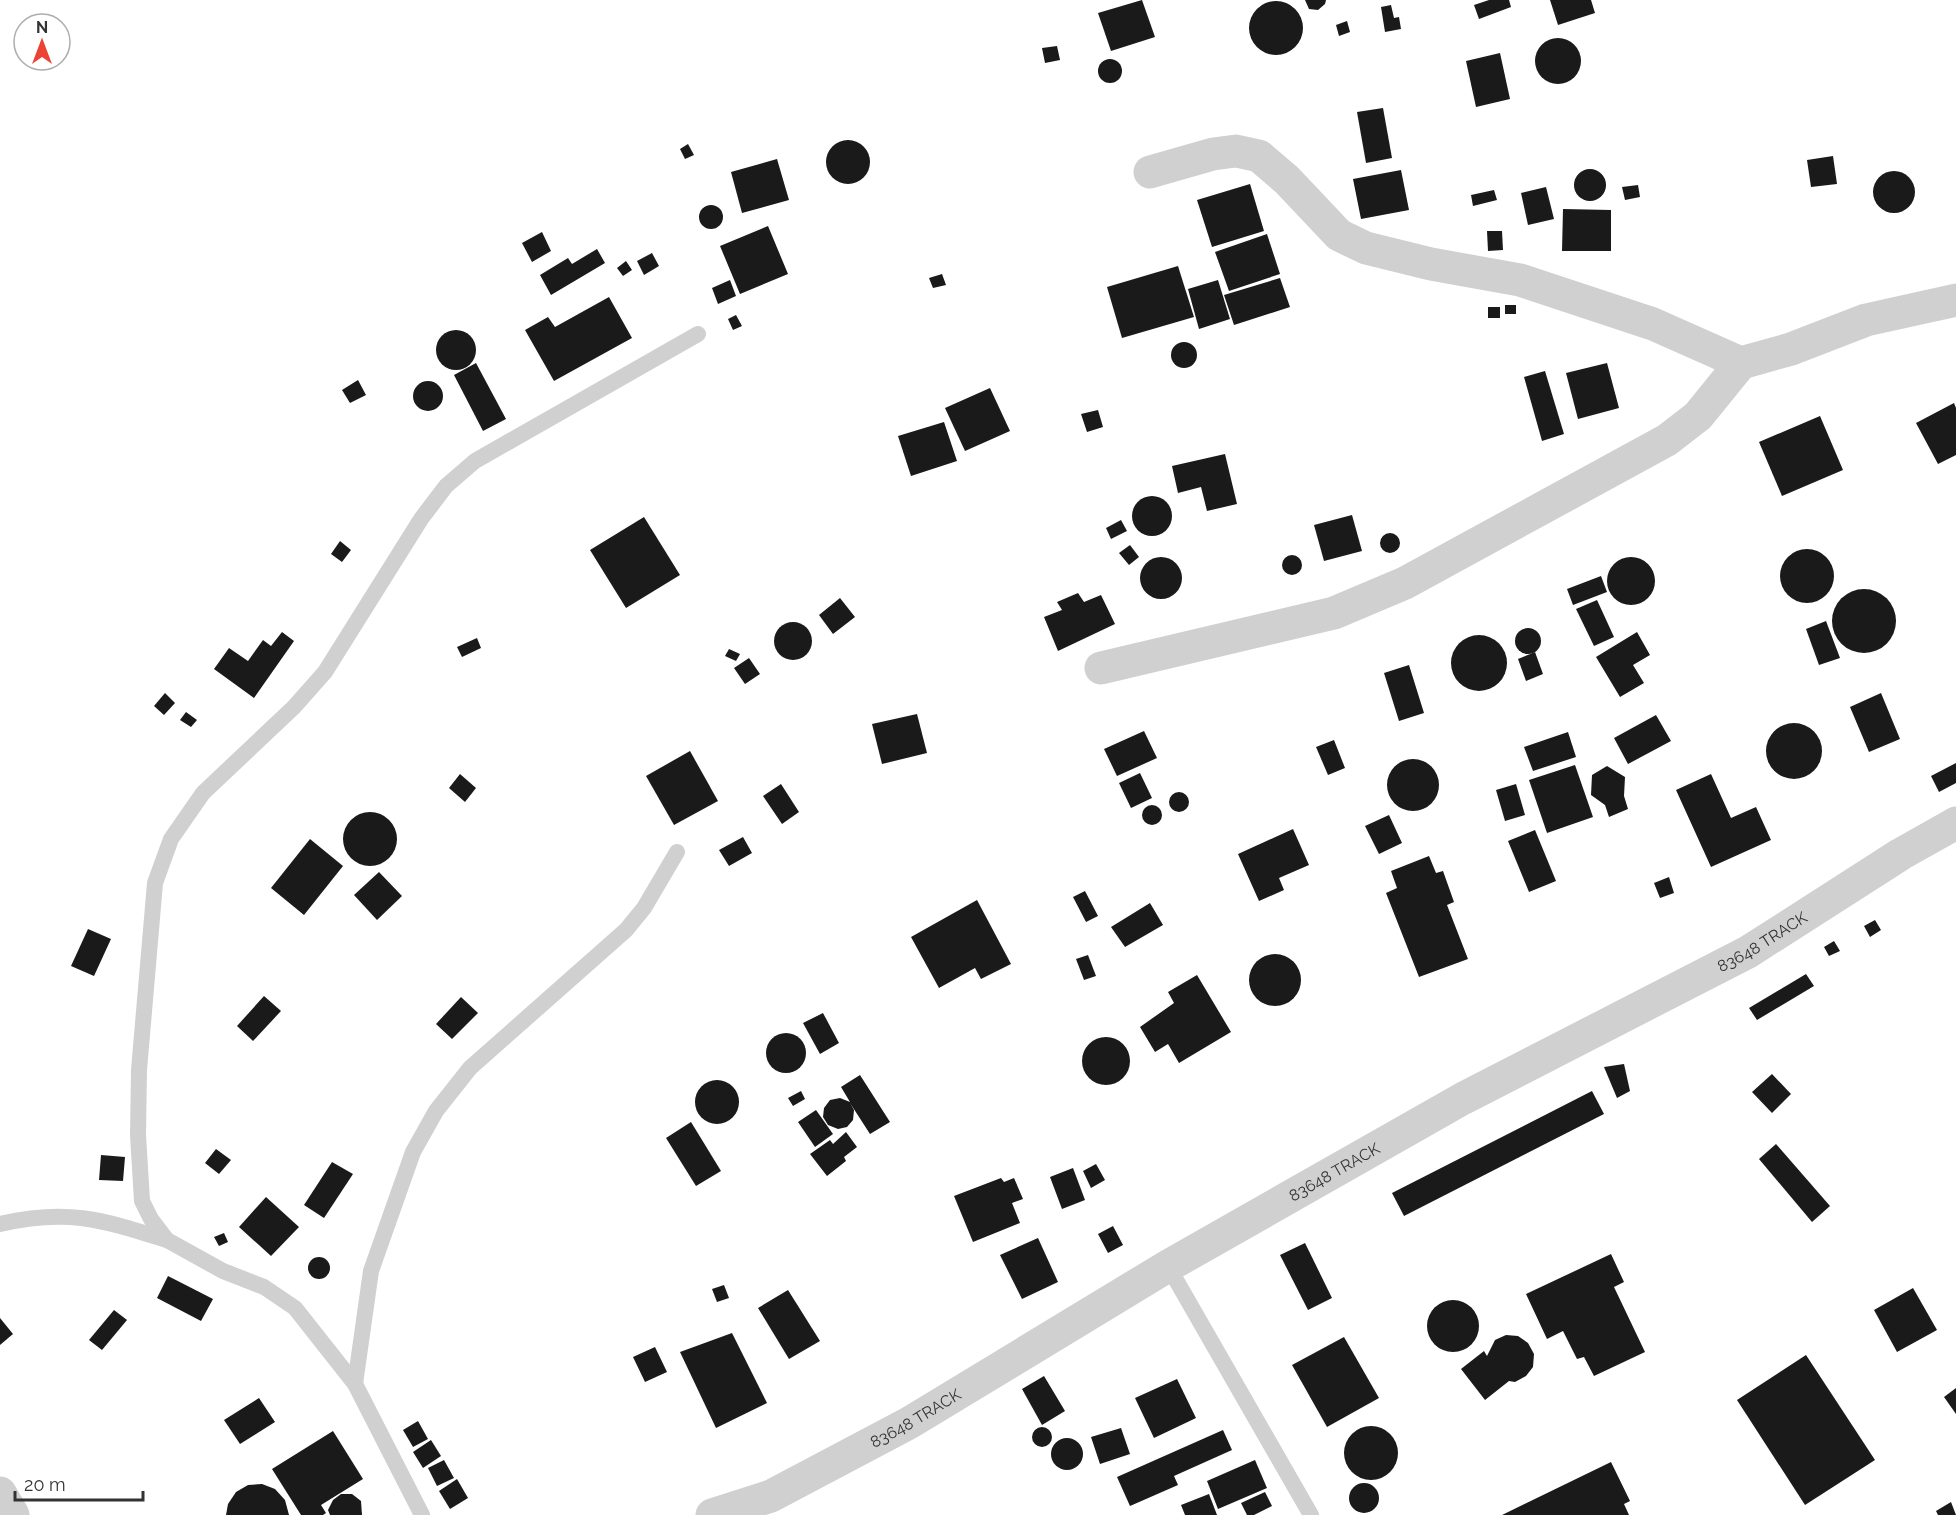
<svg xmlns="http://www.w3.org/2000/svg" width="1956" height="1515" font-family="Raleway,sans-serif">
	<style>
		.building { fill: #1a1a1a }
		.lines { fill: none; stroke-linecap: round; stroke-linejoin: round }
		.service { stroke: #d0d0d0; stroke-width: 16 }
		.minor { stroke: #d0d0d0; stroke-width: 33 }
		.labels { text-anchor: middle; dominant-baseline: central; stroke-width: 6; stroke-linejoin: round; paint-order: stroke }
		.street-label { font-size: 16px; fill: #333; stroke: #fff }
	</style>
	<rect width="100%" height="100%" fill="#fff"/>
	<!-- building -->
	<g class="building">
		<path d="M 1142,0 L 1155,37 L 1111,51 L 1098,13 Z"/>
		<path d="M 1305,0 L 1326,0 L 1325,4 L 1318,10 L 1309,9 Z"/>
		<path d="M 1489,0 L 1509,0 L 1511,7 L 1479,19 L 1474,5 Z"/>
		<path d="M 1550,0 L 1591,0 L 1595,13 L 1558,25 Z"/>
		<circle cx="1276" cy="28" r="27"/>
		<path d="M 1391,5 L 1394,18 L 1399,17 L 1401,29 L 1385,32 L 1381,7 Z"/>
		<path d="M 1347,21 L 1350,32 L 1339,36 L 1336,25 Z"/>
		<circle cx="1558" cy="61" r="23"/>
		<path d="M 1057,46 L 1060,60 L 1045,63 L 1042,48 Z"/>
		<path d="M 1500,53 L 1510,99 L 1476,107 L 1466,61 Z"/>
		<circle cx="1110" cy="71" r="12"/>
		<path d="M 1383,108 L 1392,158 L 1366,163 L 1357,112 Z"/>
		<circle cx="848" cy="162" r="22"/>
		<path d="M 688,144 L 694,155 L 685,159 L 680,149 Z"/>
		<path d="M 1833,156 L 1837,184 L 1811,187 L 1807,160 Z"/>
		<path d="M 777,159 L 789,200 L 742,213 L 731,172 Z"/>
		<circle cx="1590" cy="185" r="16"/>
		<path d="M 1401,170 L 1409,210 L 1361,219 L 1353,179 Z"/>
		<circle cx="1894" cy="192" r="21"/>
		<path d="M 1250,184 L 1264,231 L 1212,247 L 1197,200 Z"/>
		<path d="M 1638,185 L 1640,197 L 1625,200 L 1622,187 Z"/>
		<path d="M 1546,187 L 1554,219 L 1528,225 L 1521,193 Z"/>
		<path d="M 1494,190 L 1497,200 L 1473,206 L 1471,195 Z"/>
		<circle cx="711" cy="217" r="12"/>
		<path d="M 1563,209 L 1611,210 L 1611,251 L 1562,251 Z"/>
		<path d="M 768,226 L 788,274 L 740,294 L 720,246 Z"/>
		<path d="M 1487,231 L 1502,231 L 1503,250 L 1488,251 Z"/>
		<path d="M 542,232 L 551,251 L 532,262 L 522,243 Z"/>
		<path d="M 1267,234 L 1280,274 L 1229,291 L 1215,252 Z"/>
		<path d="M 597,249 L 605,263 L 551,295 L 540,275 L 568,258 L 572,264 Z"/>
		<path d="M 652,253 L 659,266 L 644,275 L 637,261 Z"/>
		<path d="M 626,261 L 632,270 L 623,276 L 617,268 Z"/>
		<path d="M 1178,266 L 1194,317 L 1122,338 L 1107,287 Z"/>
		<path d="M 942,274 L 946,285 L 933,288 L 929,278 Z"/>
		<path d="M 1280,278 L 1290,307 L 1234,325 L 1224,295 Z"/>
		<path d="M 730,280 L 736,296 L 718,304 L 712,288 Z"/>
		<path d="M 1218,280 L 1230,319 L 1199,329 L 1188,289 Z"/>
		<path d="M 609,297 L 632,338 L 554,381 L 525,330 L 548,317 L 555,327 Z"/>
		<rect x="1505" y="305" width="11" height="9"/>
		<rect x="1488" y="307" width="12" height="11"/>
		<path d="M 736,315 L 742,326 L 733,330 L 728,319 Z"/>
		<circle cx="456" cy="350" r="20"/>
		<circle cx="1184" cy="355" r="13"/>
		<path d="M 476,363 L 506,419 L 483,431 L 454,375 Z"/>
		<path d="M 1607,363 L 1619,408 L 1578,419 L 1566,373 Z"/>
		<path d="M 1545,371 L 1564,434 L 1542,441 L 1524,377 Z"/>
		<path d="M 358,380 L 366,395 L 350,403 L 342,390 Z"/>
		<circle cx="428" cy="396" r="15"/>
		<path d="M 990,388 L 1010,431 L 965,451 L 945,408 Z"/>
		<path d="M 1954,403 L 1956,408 L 1956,455 L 1938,464 L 1916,423 Z"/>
		<path d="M 1098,410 L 1103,427 L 1087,432 L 1081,414 Z"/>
		<path d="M 1820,416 L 1843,470 L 1782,496 L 1759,442 Z"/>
		<path d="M 944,422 L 957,461 L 911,476 L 898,436 Z"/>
		<path d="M 1225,454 L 1237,504 L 1207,511 L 1201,487 L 1178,493 L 1172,466 Z"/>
		<circle cx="1152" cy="516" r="20"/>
		<path d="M 1352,515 L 1362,551 L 1324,561 L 1314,525 Z"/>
		<path d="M 644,517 L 680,575 L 626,608 L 590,550 Z"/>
		<path d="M 1121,520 L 1127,531 L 1111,539 L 1106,528 Z"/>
		<circle cx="1390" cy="543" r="10"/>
		<path d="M 340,541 L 351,550 L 342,562 L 331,554 Z"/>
		<path d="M 1130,545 L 1139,557 L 1129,565 L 1119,553 Z"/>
		<circle cx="1807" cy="576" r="27"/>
		<circle cx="1292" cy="565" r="10"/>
		<circle cx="1631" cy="581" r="24"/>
		<circle cx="1161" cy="578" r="21"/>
		<path d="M 1601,576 L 1607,592 L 1573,605 L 1567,589 Z"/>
		<circle cx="1864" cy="621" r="32"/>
		<path d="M 1078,593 L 1084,602 L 1101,595 L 1115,624 L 1058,651 L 1044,617 L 1062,610 L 1057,602 Z"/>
		<path d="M 840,598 L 855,617 L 833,634 L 819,615 Z"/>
		<path d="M 1597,600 L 1614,637 L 1594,646 L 1576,609 Z"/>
		<path d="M 1826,621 L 1840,658 L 1819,665 L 1806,629 Z"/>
		<circle cx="793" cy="641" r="19"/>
		<circle cx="1528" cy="641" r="13"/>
		<path d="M 282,632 L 294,641 L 254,698 L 214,669 L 229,648 L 248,661 L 263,640 L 271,646 Z"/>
		<path d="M 1637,632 L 1650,655 L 1633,665 L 1644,683 L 1620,697 L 1596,657 Z"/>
		<circle cx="1479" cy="663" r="28"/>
		<path d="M 477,638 L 481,648 L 462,657 L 457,647 Z"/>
		<path d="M 729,649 L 740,654 L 736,661 L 725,656 Z"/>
		<path d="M 1535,652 L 1543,674 L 1526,681 L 1518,659 Z"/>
		<path d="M 749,658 L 760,674 L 745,684 L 734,668 Z"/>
		<path d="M 1409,665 L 1424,713 L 1399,721 L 1384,673 Z"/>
		<path d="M 165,693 L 175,703 L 164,715 L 154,706 Z"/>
		<path d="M 1881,693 L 1900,739 L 1869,752 L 1850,707 Z"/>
		<path d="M 186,712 L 197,720 L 191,727 L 180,720 Z"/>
		<path d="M 917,714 L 927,753 L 882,764 L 872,724 Z"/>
		<path d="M 1656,715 L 1671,741 L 1628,764 L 1614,738 Z"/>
		<circle cx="1794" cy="751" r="28"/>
		<path d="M 1144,731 L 1157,758 L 1117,776 L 1104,749 Z"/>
		<path d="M 1568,732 L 1576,757 L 1533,771 L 1524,747 Z"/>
		<path d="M 1334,740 L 1345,768 L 1328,775 L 1316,747 Z"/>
		<path d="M 690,751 L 718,801 L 674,825 L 646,776 Z"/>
		<circle cx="1413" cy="785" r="26"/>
		<path d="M 1956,763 L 1956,783 L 1939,792 L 1931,776 Z"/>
		<path d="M 1575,765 L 1593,817 L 1547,833 L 1529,780 Z"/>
		<path d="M 1607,766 L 1625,777 L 1624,796 L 1628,809 L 1609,817 L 1605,805 L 1591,795 L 1592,775 Z"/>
		<path d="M 1140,773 L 1152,798 L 1131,808 L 1119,783 Z"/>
		<path d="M 460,774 L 476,788 L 465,802 L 449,788 Z"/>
		<path d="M 1711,774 L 1731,818 L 1756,807 L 1771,840 L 1711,867 L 1676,790 Z"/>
		<path d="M 781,784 L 799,812 L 782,824 L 763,796 Z"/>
		<path d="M 1516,784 L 1525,815 L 1505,821 L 1496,790 Z"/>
		<circle cx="1179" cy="802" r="10"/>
		<circle cx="1152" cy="815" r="10"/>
		<circle cx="370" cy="839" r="27"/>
		<path d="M 1389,815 L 1402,843 L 1379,854 L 1365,826 Z"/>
		<path d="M 1293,829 L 1309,865 L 1279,878 L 1284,890 L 1259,901 L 1238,854 Z"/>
		<path d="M 1535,830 L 1556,881 L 1529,892 L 1508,841 Z"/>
		<path d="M 743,837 L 752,853 L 729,866 L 719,850 Z"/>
		<path d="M 310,839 L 343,866 L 304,915 L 271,888 Z"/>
		<path d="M 1429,856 L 1436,873 L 1443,871 L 1454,902 L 1447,905 L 1468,959 L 1419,977 L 1386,893 L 1397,888 L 1391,871 Z"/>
		<path d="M 379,872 L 402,896 L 377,920 L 354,895 Z"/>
		<path d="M 1669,877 L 1674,893 L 1660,898 L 1654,883 Z"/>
		<path d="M 1085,891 L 1098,916 L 1086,922 L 1073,897 Z"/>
		<path d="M 977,900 L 1011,964 L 981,979 L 975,968 L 939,988 L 911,937 Z"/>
		<path d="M 1150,903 L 1163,925 L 1125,947 L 1111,927 Z"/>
		<path d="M 1875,920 L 1881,930 L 1870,937 L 1864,926 Z"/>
		<path d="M 88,929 L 111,939 L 94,976 L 71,966 Z"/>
		<path d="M 1834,941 L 1840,951 L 1829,956 L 1824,947 Z"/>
		<circle cx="1275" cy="980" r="26"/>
		<path d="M 1088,955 L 1096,976 L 1084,980 L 1076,959 Z"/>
		<path d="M 1806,974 L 1814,986 L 1757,1020 L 1749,1008 Z"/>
		<path d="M 1197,975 L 1231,1032 L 1179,1063 L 1168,1044 L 1155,1052 L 1140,1027 L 1174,1003 L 1168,992 Z"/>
		<path d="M 264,996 L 281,1011 L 253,1041 L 237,1026 Z"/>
		<path d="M 461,997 L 478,1013 L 452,1039 L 436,1024 Z"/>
		<path d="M 823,1013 L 839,1043 L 820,1054 L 803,1023 Z"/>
		<circle cx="786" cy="1053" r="20"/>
		<circle cx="1106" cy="1061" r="24"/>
		<path d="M 1624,1064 L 1630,1091 L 1617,1098 L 1604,1067 Z"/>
		<path d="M 1772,1074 L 1791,1094 L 1772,1113 L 1752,1092 Z"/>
		<path d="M 860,1075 L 890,1122 L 870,1134 L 850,1103 L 854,1110 L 853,1120 L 847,1127 L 838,1129 L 828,1125 L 823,1117 L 824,1108 L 830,1100 L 840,1098 L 850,1102 L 841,1087 Z"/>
		<circle cx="717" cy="1102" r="22"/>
		<path d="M 801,1091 L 805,1099 L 793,1106 L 788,1098 Z"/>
		<path d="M 1592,1091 L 1604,1114 L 1404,1216 L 1392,1193 Z"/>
		<path d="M 816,1110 L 833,1134 L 815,1147 L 798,1122 Z"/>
		<path d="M 691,1122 L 721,1171 L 696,1186 L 666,1138 Z"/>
		<path d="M 846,1132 L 857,1147 L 844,1157 L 846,1161 L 827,1176 L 810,1154 L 830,1140 L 833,1144 Z"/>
		<path d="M 1776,1144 L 1830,1206 L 1812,1222 L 1759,1159 Z"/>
		<path d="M 216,1149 L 231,1160 L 219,1174 L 205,1163 Z"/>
		<path d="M 101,1155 L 125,1157 L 123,1181 L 99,1180 Z"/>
		<path d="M 332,1162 L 353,1174 L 324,1218 L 304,1205 Z"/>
		<path d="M 1096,1164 L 1105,1180 L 1091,1188 L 1083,1171 Z"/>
		<path d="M 1073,1168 L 1085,1200 L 1062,1209 L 1050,1177 Z"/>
		<path d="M 1001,1178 L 1004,1182 L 1014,1178 L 1023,1199 L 1012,1203 L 1020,1223 L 973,1242 L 954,1196 Z"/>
		<path d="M 266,1197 L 299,1227 L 271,1256 L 239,1227 Z"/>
		<path d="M 1113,1226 L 1123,1245 L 1108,1253 L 1098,1234 Z"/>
		<path d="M 224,1233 L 228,1242 L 219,1246 L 214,1237 Z"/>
		<path d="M 1038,1238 L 1058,1282 L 1022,1299 L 1000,1255 Z"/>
		<path d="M 1305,1243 L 1332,1298 L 1308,1310 L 1280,1255 Z"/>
		<path d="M 1611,1254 L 1624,1282 L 1614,1287 L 1645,1352 L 1594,1376 L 1584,1357 L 1577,1359 L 1563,1331 L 1547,1339 L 1526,1294 Z"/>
		<circle cx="319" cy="1268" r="11"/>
		<path d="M 168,1276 L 213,1299 L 201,1321 L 157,1298 Z"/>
		<path d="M 724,1285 L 729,1298 L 717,1302 L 712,1289 Z"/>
		<path d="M 1913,1288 L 1937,1330 L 1897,1352 L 1874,1310 Z"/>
		<path d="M 788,1290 L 820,1341 L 789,1359 L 758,1308 Z"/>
		<circle cx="1453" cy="1326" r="26"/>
		<path d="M 114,1310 L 127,1320 L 102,1350 L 89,1340 Z"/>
		<path d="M 0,1318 L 13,1334 L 0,1345 Z"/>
		<path d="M 732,1333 L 767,1403 L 716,1428 L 680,1352 Z"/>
		<path d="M 1506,1335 L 1518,1336 L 1528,1343 L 1534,1354 L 1533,1367 L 1526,1376 L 1515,1382 L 1509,1381 L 1485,1400 L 1461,1369 L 1484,1351 L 1487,1356 L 1495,1340 Z"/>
		<path d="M 1344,1337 L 1379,1398 L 1327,1427 L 1292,1365 Z"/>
		<path d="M 655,1347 L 667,1372 L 645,1382 L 633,1357 Z"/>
		<path d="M 1806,1355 L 1875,1460 L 1805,1505 L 1737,1400 Z"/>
		<path d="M 1044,1376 L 1065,1411 L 1042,1425 L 1022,1389 Z"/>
		<path d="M 1177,1379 L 1196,1418 L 1154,1438 L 1135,1398 Z"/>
		<path d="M 1956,1388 L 1956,1414 L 1944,1397 Z"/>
		<path d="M 259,1398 L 275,1422 L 240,1444 L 224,1420 Z"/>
		<path d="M 418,1421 L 428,1439 L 413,1447 L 403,1430 Z"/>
		<circle cx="1371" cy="1453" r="27"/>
		<circle cx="1042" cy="1437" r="10"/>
		<path d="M 1121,1428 L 1130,1454 L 1100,1464 L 1091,1437 Z"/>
		<path d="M 1223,1430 L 1232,1450 L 1174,1476 L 1178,1485 L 1130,1506 L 1117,1477 Z"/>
		<path d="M 333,1431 L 363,1479 L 321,1505 L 326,1513 L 323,1515 L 301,1515 L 272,1469 Z"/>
		<circle cx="1067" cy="1454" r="16"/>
		<path d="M 431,1440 L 441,1456 L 423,1468 L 413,1452 Z"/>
		<path d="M 444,1460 L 454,1478 L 437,1486 L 428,1468 Z"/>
		<path d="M 1255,1460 L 1267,1488 L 1218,1509 L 1207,1481 Z"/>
		<path d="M 1611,1462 L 1630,1501 L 1624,1504 L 1629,1515 L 1502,1515 Z"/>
		<path d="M 457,1479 L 468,1498 L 450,1509 L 439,1491 Z"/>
		<circle cx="1364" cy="1498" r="15"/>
		<path d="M 262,1484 L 275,1489 L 285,1500 L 289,1515 L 226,1515 L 228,1504 L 236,1492 L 248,1485 Z"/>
		<path d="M 1265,1492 L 1272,1506 L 1254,1515 L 1247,1515 L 1241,1503 Z"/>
		<path d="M 341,1494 L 352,1494 L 361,1501 L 362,1515 L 330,1515 L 328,1510 L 333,1500 Z"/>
		<path d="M 1209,1494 L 1217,1515 L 1185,1515 L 1181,1505 Z"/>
		<path d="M 1951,1502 L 1956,1515 L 1938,1515 L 1936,1511 Z"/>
	</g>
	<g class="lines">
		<!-- service -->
		<g class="service">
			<path d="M 0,1224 C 68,1208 103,1220 167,1240"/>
			<path d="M 1168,1266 L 1311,1515"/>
			<path d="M 355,1384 L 371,1271 L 413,1152 L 436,1111 L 470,1068 L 626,930 L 644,908 L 677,852"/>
			<path d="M 422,1515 L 355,1384 L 295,1308 L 264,1287 L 223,1271 L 167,1240 L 151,1219 L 142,1201 L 138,1135 L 139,1070 L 155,883 L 171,839 L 203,793 L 294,707 L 325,672 L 421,519 L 446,486 L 475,461 L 698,334"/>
		</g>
		<!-- minor -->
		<g class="minor">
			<path d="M 1150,172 L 1213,154 L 1236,151 L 1259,156 L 1287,180 L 1339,235 L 1366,248 L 1431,264 L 1520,280 L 1653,324 L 1741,363 L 1791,349 L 1866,320 L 1956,300"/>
			<path d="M 1101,668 L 1334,613 L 1405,583 L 1667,440 L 1698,416 L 1741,363"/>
			<path d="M 0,1493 L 13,1515"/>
			<path id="s1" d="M 712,1515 L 771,1496 L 909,1423 L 1168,1266 L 1462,1099 L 1748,952 L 1901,854 L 1956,823"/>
		</g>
	</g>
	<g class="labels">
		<!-- street labels -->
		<g class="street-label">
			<text stroke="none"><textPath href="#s1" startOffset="1198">83648 TRACK</textPath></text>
			<text stroke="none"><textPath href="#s1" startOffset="712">83648 TRACK</textPath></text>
			<text stroke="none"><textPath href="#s1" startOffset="226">83648 TRACK</textPath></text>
		</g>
	</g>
	<!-- north arrow -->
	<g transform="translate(42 42)"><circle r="28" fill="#ffffff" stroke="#adadad" stroke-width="1.5"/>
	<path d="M0-4.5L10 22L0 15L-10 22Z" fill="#eb4334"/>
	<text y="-9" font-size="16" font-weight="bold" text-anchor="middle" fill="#333333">N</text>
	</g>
	<!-- scale -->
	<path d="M15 1491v9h128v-9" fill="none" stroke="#333333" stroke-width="3"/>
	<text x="24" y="1491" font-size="18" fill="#333333" stroke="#ffffff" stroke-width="4.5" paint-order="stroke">20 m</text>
</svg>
